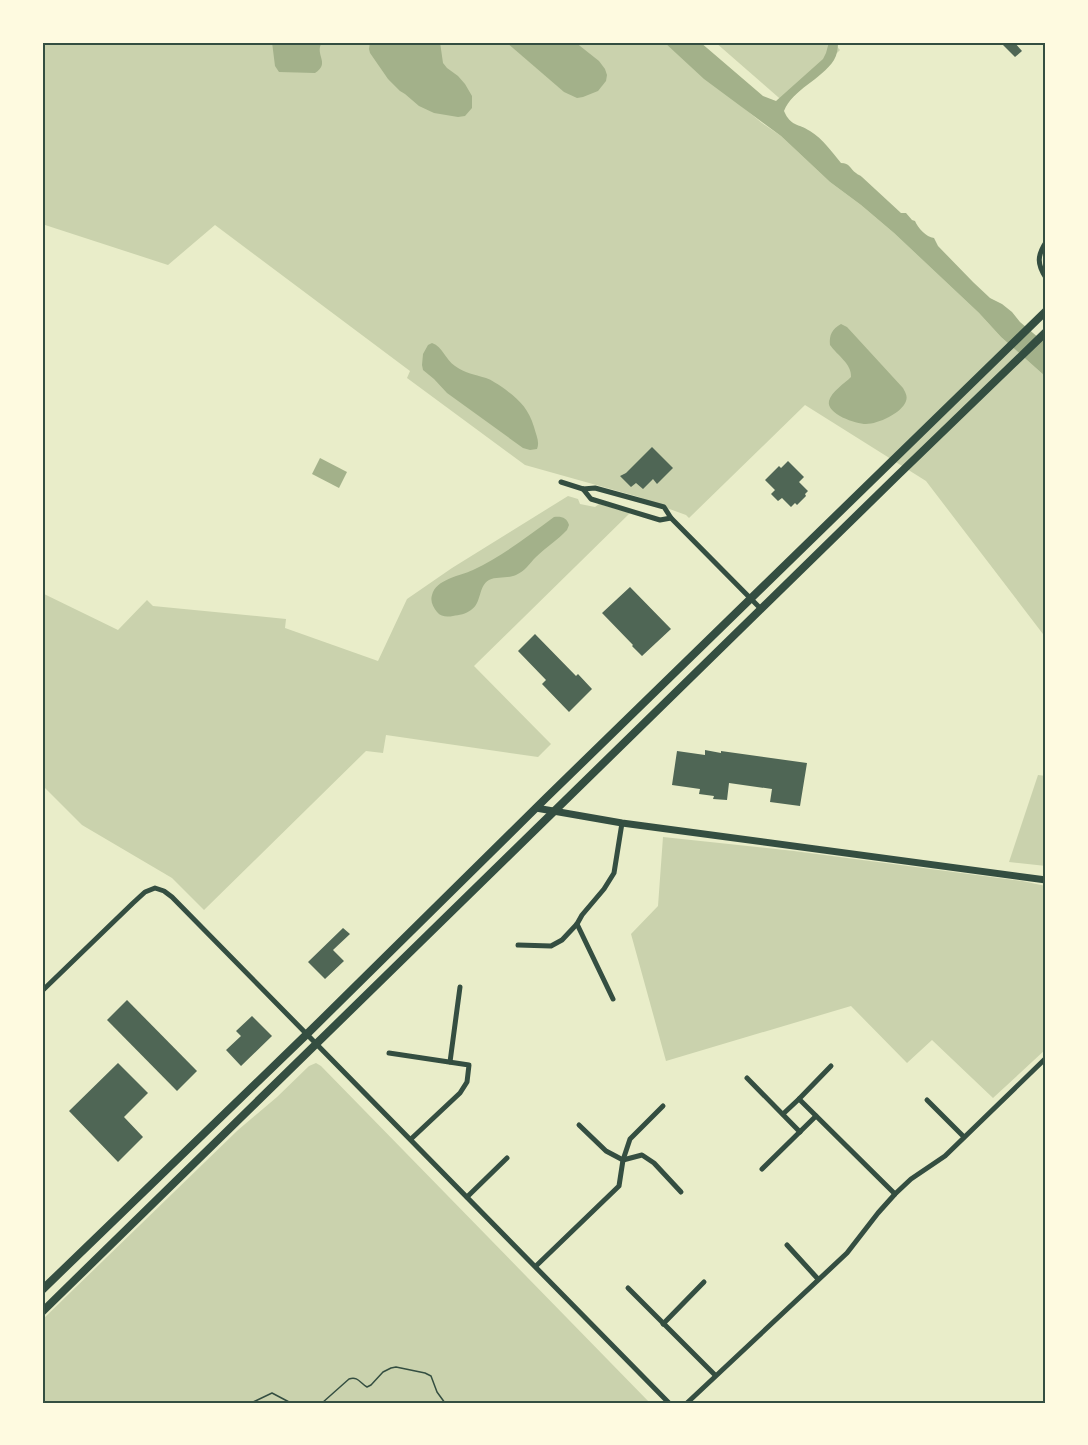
<svg xmlns="http://www.w3.org/2000/svg" width="1088" height="1445" font-family="Spectral,serif">
	<style>
		.green { fill: #cad2ad }
		.water { fill: #a3b18a }
		.building { fill: #4f6655 }
		.lines { fill: none; stroke-linecap: round; stroke-linejoin: round }
		.path { stroke: #344e41; stroke-width: 1.5 }
		.minor { stroke: #344e41; stroke-width: 5 }
		.tertiary { stroke: #344e41; stroke-width: 7 }
		.primary { stroke: #344e41; stroke-width: 8 }
		.neatline { fill: none; stroke: #344e41; stroke-width: 2 }
	</style>
	<rect width="100%" height="100%" fill="#e9edc9"/>
	<!-- green -->
	<g class="green">
		<path d="M 42,42 L 664,42 L 762,123 L 781,136 L 830,182 L 861,205 L 894,233 L 979,313 L 1001,337 L 1046,377 L 1046,638 L 926,481 L 805,405 L 689,518 L 686,515 L 653,503 L 639,497 L 525,465 L 407,378 L 410,371 L 215,225 L 168,265 L 42,224 Z"/>
		<path d="M 715,42 L 833,42 L 840,50 L 786,104 Z"/>
		<path d="M 568,496 L 578,499 L 580,504 L 595,507 L 599,504 L 630,513 L 474,666 L 551,744 L 538,757 L 386,735 L 383,753 L 366,751 L 204,910 L 172,878 L 82,825 L 42,785 L 42,593 L 118,630 L 147,600 L 153,606 L 286,619 L 285,628 L 378,661 L 407,599 L 452,568 Z"/>
		<path d="M 1038,775 L 1046,776 L 1046,866 L 1009,862 Z"/>
		<path d="M 663,837 L 794,851 L 1022,881 L 1046,886 L 1046,1049 L 993,1098 L 932,1040 L 907,1063 L 851,1006 L 666,1061 L 631,934 L 658,906 Z"/>
		<path d="M 316,1063 L 321,1066 L 650,1403 L 42,1403 L 42,1320 L 238,1130 L 277,1097 L 309,1066 Z"/>
	</g>
	<!-- water -->
	<g class="water">
		<path d="M 272,42 L 322,42 C 314,55 331,63 315,73 L 279,72 L 275,66 Z"/>
		<path d="M 370,42 L 440,42 L 443,63 L 447,68 L 458,76 L 465,84 L 472,96 L 472,108 L 465,116 L 458,117 L 434,113 L 419,106 L 405,94 L 400,91 L 388,79 L 370,53 L 369,49 Z"/>
		<path d="M 506,42 L 575,42 L 599,61 L 605,69 L 607,75 L 606,81 L 598,91 L 583,97 L 577,98 L 564,92 Z"/>
		<path d="M 664,42 L 700,42 L 763,96 L 776,101 L 823,59 L 826,53 L 829,42 L 838,42 C 838,48 837,55 834,60 C 821,80 793,89 784,111 C 791,127 798,123 810,131 C 823,139 832,152 841,163 C 850,163 850,169 856,173 C 858,175 860,175 862,177 L 901,213 L 906,213 L 912,220 L 915,221 C 918,228 926,237 934,238 L 938,246 L 973,282 L 990,298 L 1002,304 L 1012,312 L 1020,322 L 1046,344 L 1046,377 L 1001,337 L 979,313 L 894,233 L 861,205 L 830,182 L 781,136 L 704,79 Z"/>
		<path d="M 841,324 L 847,327 L 903,388 C 905,392 908,396 906,401 C 902,413 878,424 866,424 C 856,424 826,414 829,401 C 831,392 845,383 851,377 C 852,364 837,355 830,345 C 829,335 832,329 841,324 Z"/>
		<path d="M 432,343 C 443,347 445,359 455,366 C 467,374 473,374 486,378 C 492,380 497,384 502,387 C 518,399 528,407 534,427 C 536,435 540,442 537,449 L 530,450 L 523,448 L 447,393 L 434,379 L 423,370 L 422,365 L 423,354 L 428,345 Z"/>
		<path d="M 320,458 L 347,472 L 339,488 L 312,474 Z"/>
		<path d="M 554,517 C 562,516 567,518 569,525 L 567,530 C 558,540 546,547 536,557 C 529,564 525,571 516,575 C 507,579 497,576 489,580 C 478,586 482,603 471,610 C 466,614 459,615 453,616 C 447,617 441,617 437,612 C 433,607 430,601 432,595 C 436,579 460,576 473,570 C 503,556 528,536 554,517 Z"/>
	</g>
	<!-- building -->
	<g class="building">
		<path d="M 1000,42 L 1014,42 L 1022,51 L 1015,57 Z"/>
		<path d="M 652,447 L 673,468 L 657,484 L 653,479 L 643,489 L 636,483 L 631,487 L 620,476 L 626,473 Z"/>
		<path d="M 788,461 L 804,477 L 799,482 L 808,491 L 805,494 L 806,496 L 797,505 L 795,503 L 791,507 L 782,498 L 778,501 L 771,494 L 775,490 L 765,480 L 779,466 L 781,468 Z"/>
		<path d="M 630,587 L 671,629 L 642,656 L 632,646 L 633,645 L 602,613 Z"/>
		<path d="M 535,634 L 576,676 L 578,674 L 592,689 L 569,712 L 542,684 L 546,680 L 518,651 Z"/>
		<path d="M 705,750 L 721,753 L 721,751 L 807,763 L 800,806 L 770,802 L 772,789 L 729,783 L 727,800 L 713,799 L 714,796 L 699,794 L 700,789 L 672,785 L 677,751 L 705,755 Z"/>
		<path d="M 343,928 L 350,934 L 333,950 L 344,961 L 325,979 L 308,962 Z"/>
		<path d="M 127,1000 L 197,1071 L 177,1091 L 107,1020 Z"/>
		<path d="M 252,1016 L 272,1036 L 241,1066 L 226,1050 L 241,1036 L 236,1031 Z"/>
		<path d="M 118,1063 L 148,1093 L 124,1117 L 143,1137 L 118,1162 L 69,1111 Z"/>
	</g>
	<g class="lines">
		<!-- path -->
		<g class="path">
			<path d="M 251,1403 L 272,1393 L 291,1403"/>
			<path d="M 322,1403 L 349,1379 C 358,1376 360,1383 367,1387 L 371,1385 L 383,1372 L 391,1368 L 396,1367 L 425,1373 L 431,1376 L 437,1392 L 445,1403"/>
		</g>
		<!-- minor -->
		<g class="minor">
			<path d="M 1046,242 C 1037,256 1037,264 1046,278"/>
			<path d="M 561,482 L 583,489 L 595,488 L 664,507 L 671,518 L 761,609"/>
			<path d="M 583,489 L 591,499 L 660,520 L 671,518"/>
			<path d="M 577,924 L 613,999"/>
			<path d="M 518,945 L 551,946 L 562,940 L 577,924 L 582,915 L 604,889 L 614,873 L 622,823"/>
			<path d="M 42,991 L 133,903 L 145,892 L 155,888 L 164,891 L 172,897 L 669,1403"/>
			<path d="M 389,1053 L 469,1065 L 467,1082 L 460,1093 L 411,1139"/>
			<path d="M 450,1062 L 460,987"/>
			<path d="M 747,1078 L 800,1132"/>
			<path d="M 799,1099 L 831,1066"/>
			<path d="M 927,1100 L 964,1137"/>
			<path d="M 783,1114 L 799,1099 L 895,1194"/>
			<path d="M 579,1125 L 606,1151 L 623,1160 L 642,1155 L 654,1163 L 681,1192"/>
			<path d="M 762,1169 L 816,1116"/>
			<path d="M 467,1197 L 507,1158"/>
			<path d="M 787,1245 L 818,1279"/>
			<path d="M 536,1266 L 619,1186 L 623,1160 L 630,1139 L 663,1106"/>
			<path d="M 628,1288 L 715,1375"/>
			<path d="M 663,1324 L 704,1282"/>
			<path d="M 687,1403 L 847,1253 L 878,1213 L 895,1194 L 911,1179 L 945,1156 L 1046,1058"/>
		</g>
		<!-- tertiary -->
		<path class="tertiary" d="M 536,808 L 622,823 L 1046,880"/>
		<!-- primary -->
		<g class="primary">
			<path d="M 42,1290 L 307,1034 L 546,798 L 1046,311"/>
			<path d="M 42,1312 L 898,475 L 1046,332"/>
		</g>
	</g>
	<!-- border -->
	<rect width="1088" height="1445" fill="none" stroke="#fefae0" stroke-width="87"/>
	<rect x="44" y="44" width="1000" height="1358" class="neatline"/>
</svg>
